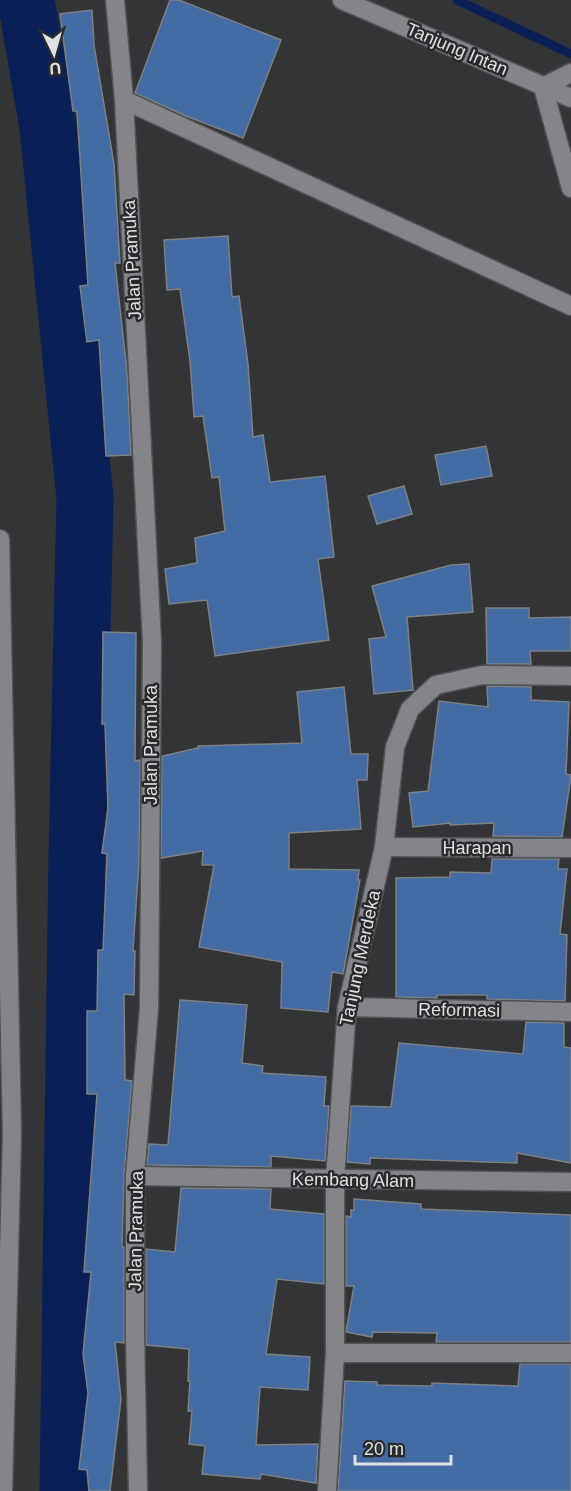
<svg xmlns="http://www.w3.org/2000/svg" width="571" height="1491" font-family="Arial,sans-serif">
	<style>
		.lines { fill: none; stroke-linecap: round; stroke-linejoin: round }
		.stream { stroke: #0a1f55; stroke-width: 9 }
		.river { stroke: #0a1f55; stroke-width: 57 }
		.building { fill: #436ba4; stroke: #7e8083; stroke-width: 1.5 }
		.minor-casing { stroke: #515355; stroke-width: 21 }
		.minor { stroke: #838588; stroke-width: 18 }
		.labels { text-anchor: middle; dominant-baseline: central; stroke-width: 5; stroke-linejoin: round; paint-order: stroke }
		.street-label { font-size: 18px; fill: #dfe0e1; stroke: #292a2c }
	</style>
	<rect width="100%" height="100%" fill="#323436"/>
	<g class="lines">
		<!-- stream -->
		<path class="stream" d="M 457,0 L 571,54"/>
		<!-- river -->
		<path class="river" d="M 26,0 L 48,127 L 85,498 L 77,854 L 68,1491"/>
	</g>
	<!-- building -->
	<g class="building">
		<path d="M 170,0 L 179,0 L 281,40 L 243,138 L 186,116 L 135,93 Z"/>
		<path d="M 92,10 L 94,45 L 114,164 L 120,263 L 115,263 L 127,371 L 131,455 L 106,456 L 99,340 L 87,342 L 80,286 L 88,285 L 77,111 L 73,111 L 60,14 Z"/>
		<path d="M 228,236 L 232,297 L 239,296 L 248,364 L 253,437 L 263,435 L 270,482 L 325,476 L 334,557 L 318,559 L 329,640 L 215,656 L 207,600 L 169,604 L 165,569 L 197,563 L 195,538 L 225,531 L 219,477 L 212,478 L 203,416 L 194,417 L 190,361 L 180,289 L 167,290 L 164,240 Z"/>
		<path d="M 486,446 L 492,476 L 441,485 L 435,455 Z"/>
		<path d="M 404,486 L 412,514 L 377,524 L 368,496 Z"/>
		<path d="M 469,564 L 473,612 L 407,617 L 413,690 L 374,694 L 369,639 L 386,637 L 372,586 L 451,565 Z"/>
		<path d="M 486,608 L 529,608 L 529,618 L 571,617 L 571,651 L 530,651 L 531,664 L 487,664 Z"/>
		<path d="M 103,632 L 136,633 L 135,761 L 140,760 L 139,862 L 133,951 L 135,951 L 134,995 L 124,994 L 125,1080 L 132,1081 L 124,1176 L 122,1247 L 124,1247 L 124,1343 L 115,1342 L 121,1399 L 110,1491 L 89,1491 L 87,1470 L 79,1469 L 88,1393 L 83,1354 L 91,1272 L 84,1272 L 97,1094 L 87,1094 L 87,1011 L 97,1011 L 98,950 L 103,950 L 107,854 L 102,853 L 108,808 L 105,724 L 102,724 Z"/>
		<path d="M 487,686 L 531,687 L 531,700 L 569,702 L 566,774 L 571,775 L 562,837 L 493,836 L 494,823 L 450,825 L 450,823 L 413,827 L 409,793 L 428,791 L 439,701 L 488,707 Z"/>
		<path d="M 344,687 L 351,754 L 368,754 L 367,780 L 357,780 L 361,829 L 289,833 L 289,869 L 359,870 L 358,880 L 360,880 L 343,974 L 332,972 L 328,1012 L 281,1008 L 282,962 L 199,947 L 214,865 L 202,865 L 203,851 L 161,858 L 162,756 L 198,748 L 198,746 L 302,743 L 297,692 Z"/>
		<path d="M 492,859 L 559,859 L 558,869 L 567,869 L 560,934 L 567,935 L 565,1001 L 487,999 L 487,995 L 437,995 L 437,998 L 396,997 L 396,878 L 450,877 L 450,872 L 491,873 Z"/>
		<path d="M 180,1000 L 247,1005 L 242,1063 L 263,1066 L 262,1073 L 326,1077 L 324,1106 L 329,1106 L 325,1161 L 271,1156 L 271,1167 L 147,1165 L 149,1144 L 168,1145 Z"/>
		<path d="M 526,1022 L 564,1023 L 564,1047 L 571,1048 L 571,1163 L 517,1153 L 517,1163 L 370,1158 L 370,1164 L 347,1162 L 351,1106 L 391,1107 L 399,1043 L 523,1054 Z"/>
		<path d="M 181,1188 L 271,1189 L 270,1209 L 324,1214 L 324,1284 L 277,1279 L 266,1354 L 310,1357 L 308,1390 L 260,1387 L 256,1445 L 318,1444 L 316,1483 L 261,1474 L 260,1479 L 202,1474 L 205,1446 L 189,1444 L 192,1411 L 188,1411 L 190,1381 L 188,1381 L 189,1349 L 146,1345 L 146,1249 L 175,1252 Z"/>
		<path d="M 354,1199 L 421,1204 L 421,1209 L 571,1215 L 571,1342 L 436,1342 L 437,1333 L 373,1332 L 372,1337 L 346,1332 L 354,1286 L 346,1286 L 346,1216 L 351,1217 L 351,1210 L 354,1210 Z"/>
		<path d="M 520,1364 L 571,1364 L 571,1491 L 338,1491 L 345,1381 L 377,1382 L 377,1385 L 432,1386 L 432,1383 L 518,1386 Z"/>
	</g>
	<g class="lines">
		<!-- minor casing -->
		<g class="minor-casing">
			<g id="minor">
				<path d="M 115,0 L 124,100 L 152,642 L 149,1008 L 135,1176 L 135,1333 L 138,1491"/>
				<path d="M 342,0 L 571,98"/>
				<path d="M 571,73 L 543,87 L 571,188"/>
				<path d="M 124,100 L 571,306"/>
				<path d="M 0,539 L 12,1135 L 3,1491"/>
				<path d="M 384,847 L 571,848"/>
				<path d="M 347,1007 L 571,1012"/>
				<path d="M 135,1176 L 571,1182"/>
				<path d="M 335,1353 L 571,1353"/>
				<path d="M 327,1491 L 335,1353 L 335,1179 L 347,1007 L 384,847 L 395,747 L 410,709 L 436,685 L 482,675 L 571,676"/>
			</g>
		</g>
		<!-- minor -->
		<use href="#minor" class="minor"/>
	</g>
	<g class="labels">
		<!-- street labels -->
		<g class="street-label">
			<text transform="translate(457 49) rotate(23)">Tanjung Intan</text>
			<text transform="translate(132 260) rotate(-93)">Jalan Pramuka</text>
			<text transform="translate(151 745) rotate(-90)">Jalan Pramuka</text>
			<text x="477" y="848">Harapan</text>
			<text transform="translate(360 958) rotate(-78)">Tanjung Merdeka</text>
			<text transform="translate(459 1010) rotate(1)">Reformasi</text>
			<text transform="translate(353 1180) rotate(1)">Kembang Alam</text>
			<text transform="translate(136 1231) rotate(-89)">Jalan Pramuka</text>
		</g>
	</g>
	<!-- north arrow -->
	<g transform="translate(54 54) rotate(175)" stroke="#292a2c" stroke-width="4.5" paint-order="stroke">
	<path d="M0-4.5L10 22L0 15L-10 22Z" fill="#dfe0e1"/>
	<text y="-9" font-size="16" font-weight="bold" text-anchor="middle" fill="#dfe0e1">U</text>
	</g>
	<!-- scale -->
	<path d="M355 1455v9h96v-9" fill="none" stroke="#dfe0e1" stroke-width="3"/>
	<text x="364" y="1455" font-size="18" fill="#dfe0e1" stroke="#292a2c" stroke-width="4.5" paint-order="stroke">20 m</text>
</svg>
